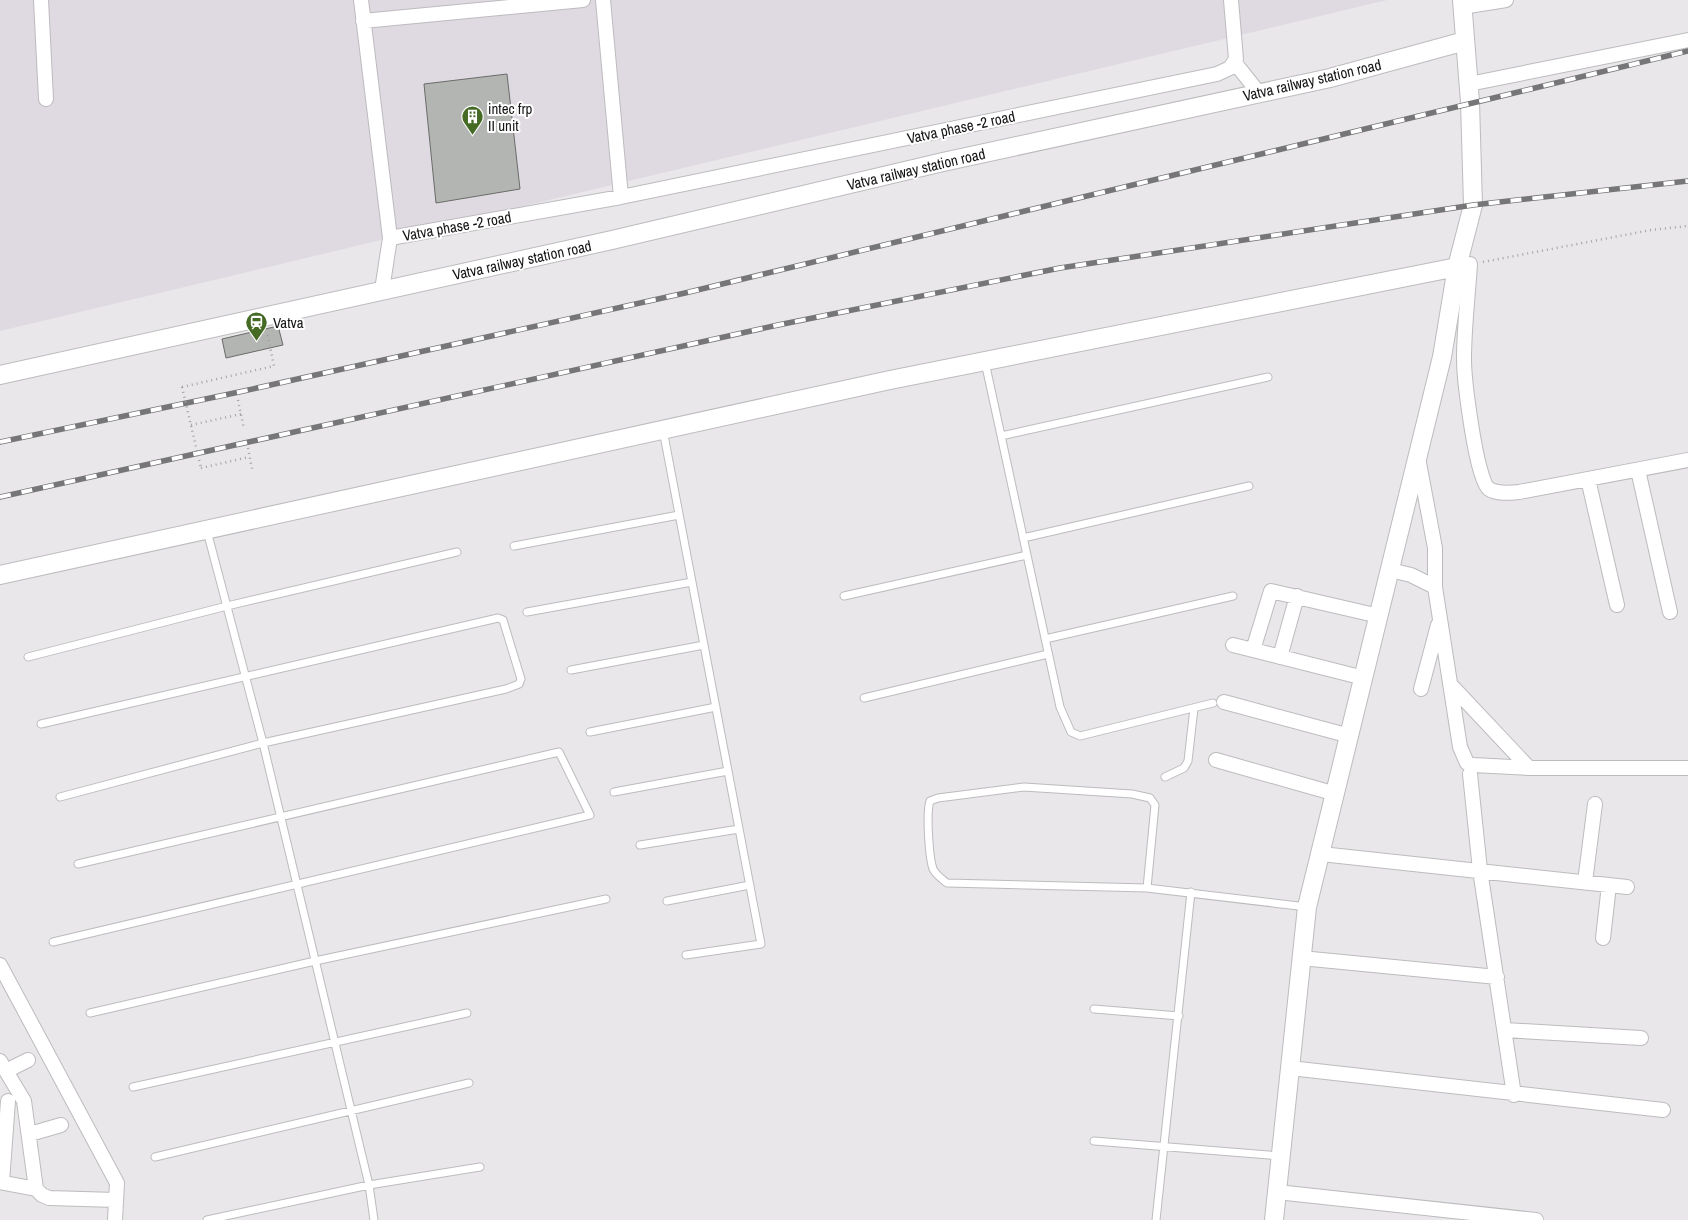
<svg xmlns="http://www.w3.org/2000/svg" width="1688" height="1220" font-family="'Archivo Narrow',sans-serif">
<rect width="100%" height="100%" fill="#e9e7ea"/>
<path fill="#dfd9e2" d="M0 0H1387L0 331Z"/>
<path fill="#b3b5b2" stroke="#6a6c69" d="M507 74 520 189 436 203 424 84Z
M278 326 283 345 226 358 222 339Z"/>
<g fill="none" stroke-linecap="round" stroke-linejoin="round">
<defs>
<path id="service" d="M985 362 1060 707 1071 732 1080 736 1213 703
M663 430 761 944 686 955
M1001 436 1268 377
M207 531 263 743 369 1185 374 1220
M1023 538 1249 486
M514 546 679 515
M844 596 1027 555
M527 612 692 582
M1045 639 1233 596
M28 657 227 606 457 552
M571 670 704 645
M864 698 1048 654
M41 724 498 618 503 620 521 679 519 684 506 689 263 743 60 797
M590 732 716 707
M1165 777 1184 768 1188 761 1194 708
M614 792 728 771
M640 845 739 829
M1147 888 1155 805 1150 798 1132 794 1024 787 938 798 930 801C926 813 929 857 933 869 936 875 942 879 947 883L1147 888 1307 907
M667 901 750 885
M53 942 590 815 559 752 78 864
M1094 1009 1179 1016
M90 1013 315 961 606 899
M133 1087 467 1013
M1094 1141 1280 1156
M155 1157 469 1083
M207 1220 369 1185 480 1167
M1156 1220 1191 892"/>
<path id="minor" d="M41 0 46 99
M361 0 390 238 382 290
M603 0 621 197
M1462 7 1506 0
M363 21 583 0
M1235 63 1259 93
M1469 84 1688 40
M390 238 621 197 1217 74 1230 68 1236 59 1231 0
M1470 264C1468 296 1464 328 1464 359 1464 378 1476 480 1489 489 1497 494 1509 493 1519 492L1688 460
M1419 463 1435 548V587L1460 747 1467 763 1473 765 1529 768H1688
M1638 470 1670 612
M1588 479 1617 605
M1390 570 1411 575 1435 587
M1233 645 1364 678
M1253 650 1271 591 1379 616
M1280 657 1297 596
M1450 684 1529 768
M1421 689 1438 625
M1224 702 1350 736
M1216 760 1336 794
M1470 774 1480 870 1514 1095
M1321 854 1627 887
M1585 882 1595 804
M1603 938 1609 885
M1301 958 1497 977
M0 965 117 1183 115 1220
M1505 1030 1641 1038
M0 1061 24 1101 36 1189 42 1195 49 1198 116 1200
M1290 1068 1663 1110
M6 1071 28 1060
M30 1134 61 1125
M0 1182 36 1189
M2 1182 8 1101
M1277 1192 1536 1220"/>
<path id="tertiary" d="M0 375 612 240 943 162 1330 78 1465 41
M0 575 890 380 1457 267
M1274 1220 1307 907 1442 357 1457 267 1473 205 1470 102 1462 0"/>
</defs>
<use href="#service" stroke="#bdbbbe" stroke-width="9"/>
<use href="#minor" stroke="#bdbbbe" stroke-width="16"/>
<use href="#tertiary" stroke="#bdbbbe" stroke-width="20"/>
<path stroke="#a4a2a5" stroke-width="2.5" stroke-dasharray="1 4" stroke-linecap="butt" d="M1483 262 1651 230 1688 226
M182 387 274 366 267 332
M238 400 244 429
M191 425 241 414
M248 448 252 469
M201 468 249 457"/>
<use href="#service" stroke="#fff" stroke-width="7"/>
<use href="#minor" stroke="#fff" stroke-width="14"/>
<use href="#tertiary" stroke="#fff" stroke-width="18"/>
<defs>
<path id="rail" d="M0 442 239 392 685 293 1688 51
M0 497 778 325 1060 268 1473 205 1688 181"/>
</defs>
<use href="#rail" stroke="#767577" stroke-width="5.5"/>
<use href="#rail" stroke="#fff" stroke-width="4" stroke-dasharray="11" stroke-linecap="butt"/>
<path stroke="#a4a2a5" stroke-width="2.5" stroke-dasharray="1 4" stroke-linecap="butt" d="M182 387 201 468"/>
</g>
<defs>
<symbol id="building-pin" viewBox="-11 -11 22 30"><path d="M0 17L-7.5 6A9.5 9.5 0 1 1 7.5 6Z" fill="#456a24" stroke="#fff"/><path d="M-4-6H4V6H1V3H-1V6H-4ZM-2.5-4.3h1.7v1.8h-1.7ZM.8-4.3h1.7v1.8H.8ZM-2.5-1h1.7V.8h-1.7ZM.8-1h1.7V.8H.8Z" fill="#fff"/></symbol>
<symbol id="station-pin" viewBox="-11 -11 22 30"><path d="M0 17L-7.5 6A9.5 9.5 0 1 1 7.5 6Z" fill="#456a24" stroke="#fff"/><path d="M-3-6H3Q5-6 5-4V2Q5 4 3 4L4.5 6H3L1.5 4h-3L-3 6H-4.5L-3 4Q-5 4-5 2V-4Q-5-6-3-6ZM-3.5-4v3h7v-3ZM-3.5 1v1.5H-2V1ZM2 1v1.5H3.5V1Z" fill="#fff"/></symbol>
</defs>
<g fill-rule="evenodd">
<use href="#building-pin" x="460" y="104" width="25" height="34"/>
<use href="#station-pin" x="244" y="310" width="25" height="34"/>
</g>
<g text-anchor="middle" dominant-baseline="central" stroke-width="4" stroke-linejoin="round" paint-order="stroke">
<g font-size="15" fill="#161516" stroke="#fff">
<text transform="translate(1312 80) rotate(-13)">Vatva railway station road</text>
<text transform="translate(961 127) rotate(-12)">Vatva phase -2 road</text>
<text transform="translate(916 169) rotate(-13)">Vatva railway station road</text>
<text transform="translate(457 226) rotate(-10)">Vatva phase -2 road</text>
<text transform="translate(522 260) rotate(-12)">Vatva railway station road</text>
</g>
<g font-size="15" fill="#161516" stroke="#fff" text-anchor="start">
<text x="488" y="108">intec frp<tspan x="488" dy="17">II unit</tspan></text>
<text x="273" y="322">Vatva</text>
</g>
</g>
</svg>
